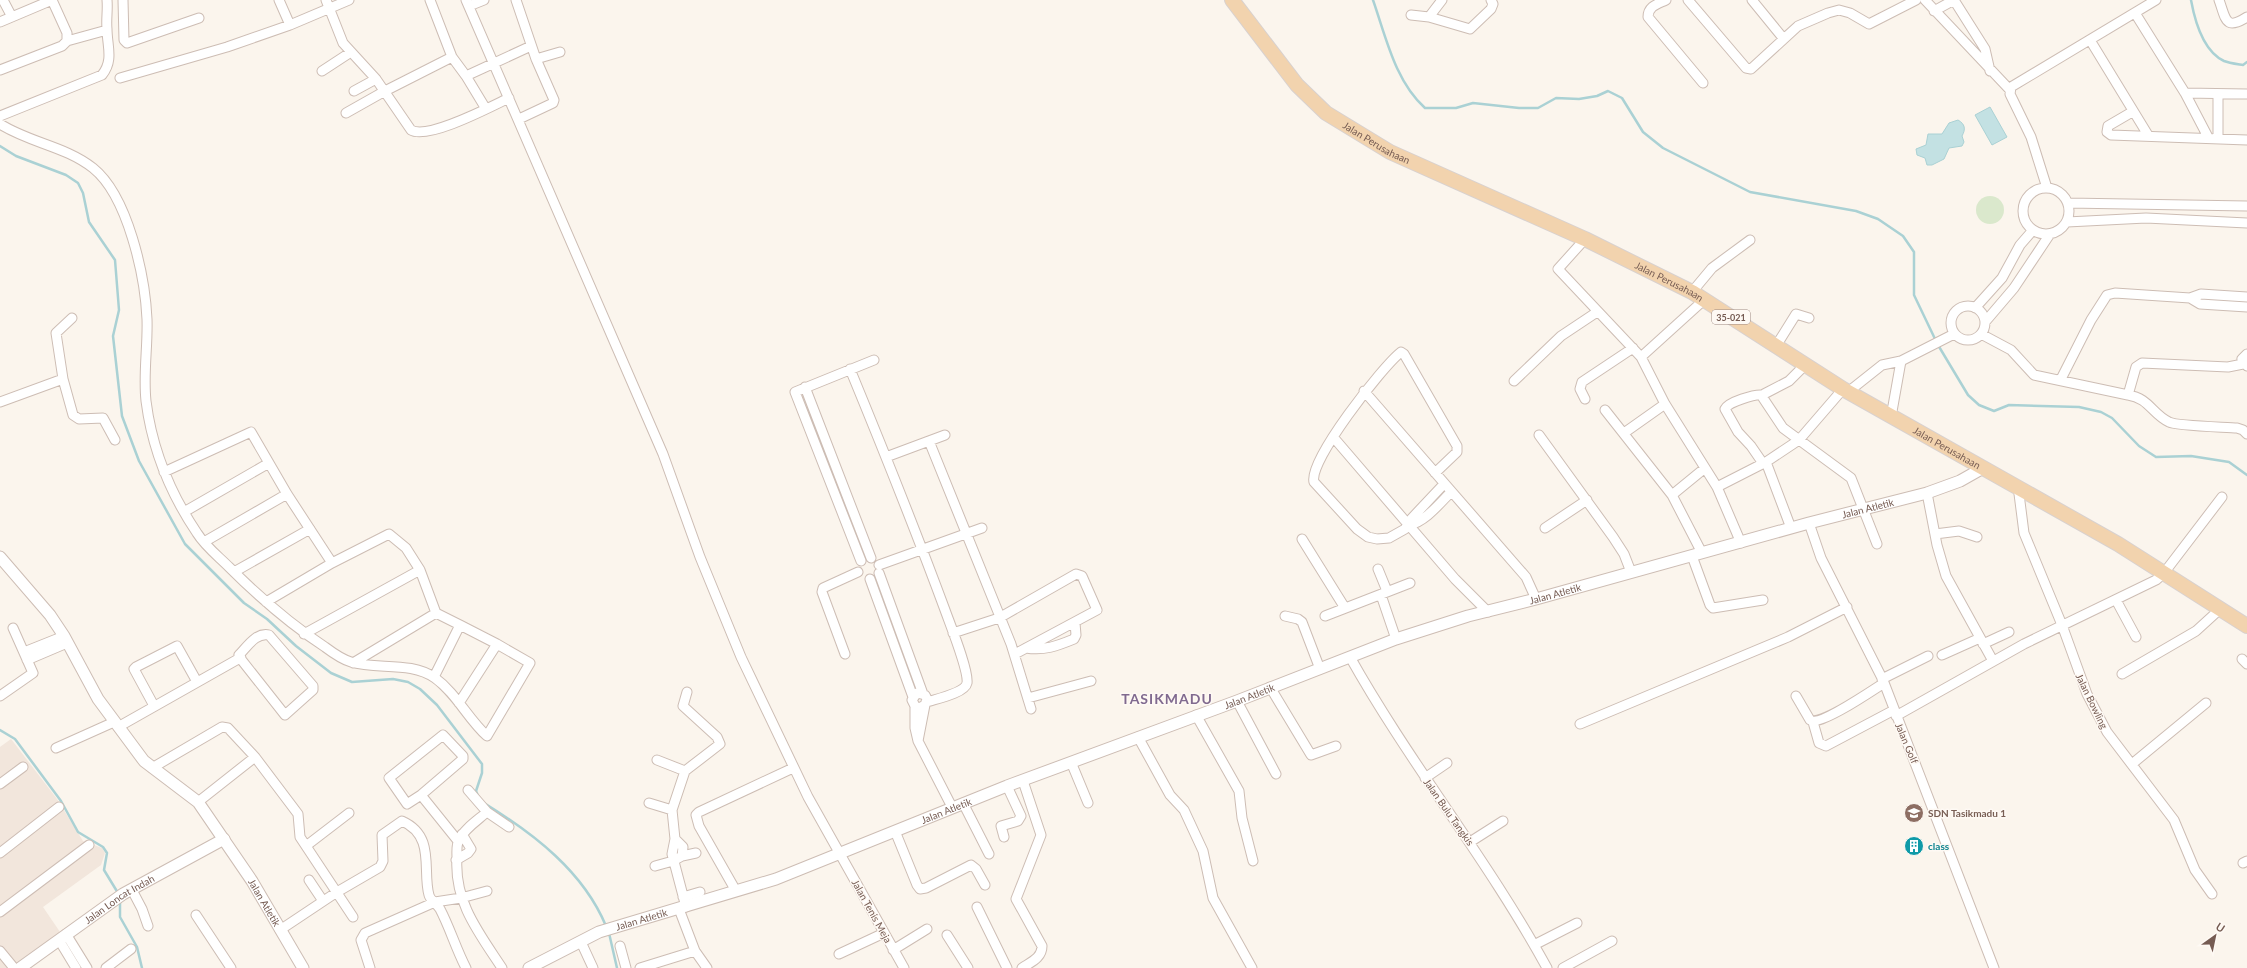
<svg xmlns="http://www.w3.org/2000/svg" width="2247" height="968" font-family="Lato,sans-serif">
<rect width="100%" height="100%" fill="#fbf5ed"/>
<path fill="#f2e6dc" d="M11 739 57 799 83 841 102 848 105 853 101 865 43 907 60 932 13 968H0V747Z"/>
<path fill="#dae8cc" d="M1976 210a14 14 0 1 1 28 0a14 14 0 1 1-28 0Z"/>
<path fill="#c3e1e3" stroke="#aad1d4" d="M1990 107 2007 137 1992 145 1975 115Z
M1958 120C1965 124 1966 129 1962 136L1964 142 1962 146 1949 148 1944 159 1932 165H1927L1925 158 1917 155 1916 149 1926 145 1928 134H1942L1949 123Z"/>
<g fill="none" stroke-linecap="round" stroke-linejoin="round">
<path stroke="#aad1d4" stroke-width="2.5" d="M1373 0C1386 37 1395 81 1425 108H1456L1473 103 1519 108H1538L1556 98 1579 99 1597 96 1608 91 1622 98 1643 132 1663 148 1750 192 1856 211 1878 219 1903 236 1914 252V295L1936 341
M2191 0C2195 22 2203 51 2224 61 2229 63 2237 64 2243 65L2247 62
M0 146 16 156 66 175 78 183 83 193 89 222 115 260 119 310 113 336 122 416 139 461 185 544 244 603 267 619 296 646 331 673 352 682 393 679 408 682 420 689 437 705 482 764V773L476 791 478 796
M1938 345 1968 395 1979 405 1994 411 2009 405 2079 407 2101 412 2112 418 2139 446 2156 457 2191 456 2229 462 2247 475
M0 730 15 739 61 801 78 832 103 847 107 853 104 870 118 893
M484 803C534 834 583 871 606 926
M120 900V917L137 947 142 968
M609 933 617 968"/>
<defs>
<path id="minor" d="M3 0 12 17
M52 0 67 33V41
M123 0 124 40 127 43 199 18
M279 0 290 25
M326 0 343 43 376 79 411 130C428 140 490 107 509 98
M430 0 452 57 466 76 531 46
M466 0 663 454 700 557 741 657 808 797 904 968
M516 0 536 59 554 100 553 103 519 119
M1666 0C1658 4 1648 6 1648 17L1703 83
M1688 0 1746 68 1751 69 1798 26 1828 13 1839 10 1850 13 1869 24 1916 0
M1752 0 1783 38
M1925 0 2010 90
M1954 0 1985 49 1990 71
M2219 0C2226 19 2225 31 2247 17
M469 6 484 0
M1934 11 1954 0
M2135 13 2185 93 2208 137
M1411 15 1429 17 1442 0
M1429 17 1470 29 1491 9 1493 4 1491 0
M0 22 52 0
M2090 40 2148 135
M536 59 560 52
M0 70 62 46 67 41 107 30
M322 71 351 52
M466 76 486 109
M120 78 227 47 290 25 349 0
M354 91 376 79
M2185 93 2247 94
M2132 112 2108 126 2107 132 2111 135 2247 140
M346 113 385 91 452 57
M0 116 102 75C114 60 107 46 107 29 106 19 108 10 107 0
M0 124C30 143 65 146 93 168 128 196 145 276 147 319 148 346 143 374 146 401 152 448 170 493 197 533 205 546 218 556 229 567 259 597 290 624 325 647 333 653 341 659 351 662 377 670 411 661 435 678 456 693 468 719 487 736L530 663 497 644
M2218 138V94
M2023 211a23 23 0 1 1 46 0a23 23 0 1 1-46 0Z
M2047 188 2031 137 2010 94 2011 87 2156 0
M2068 203 2247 206
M2067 222 2146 218 2247 223
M1585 239 1558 269 1641 357 1665 404 1717 487 1741 543
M1692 292 1712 268 1750 240
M2190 298 2200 304 2247 307
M1951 323a17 17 0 1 1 34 0a17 17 0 1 1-34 0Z
M1975 308 2002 278 2020 245 2033 230
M1985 322 2014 288 2050 234
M1981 334 2011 350 2034 375 2128 395 2136 367 2142 363 2228 367 2243 364
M1776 346 1796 314 1809 318
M2247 354 2242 359 2247 366
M1641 357 1705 299
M1805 365 1789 381 1764 394 1763 398 1783 428 1851 478 1877 544
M850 369C883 449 915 529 945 610 950 624 969 671 967 683 965 693 936 699 927 702
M63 379 73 415 79 419 103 418 115 440
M2061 379 2091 320 2107 295 2115 293 2190 298 2201 294 2247 297
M1514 381 1561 336 1597 312
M805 387 871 558
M1364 391 1526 577 1536 599
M1848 392 1882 365 1901 361 1954 334
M2128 395C2149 398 2152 414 2169 422 2176 426 2226 427 2237 428L2243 430 2247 434
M1585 399 1580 389 1582 382 1633 348
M0 402 63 379 56 333 72 318
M1605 410 1672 495 1702 553
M1891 417 1901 361
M1624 433 1665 404
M1539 435 1613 537 1624 554 1631 572
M1334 438 1455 579 1488 612
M929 441 1011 644 1031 709
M886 457 945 435
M1762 462 1751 446 1738 432 1725 409C1728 402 1755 394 1762 395
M1766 462 1791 528
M164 472 251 432 287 494 332 563 389 534 406 548 420 570 304 634
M1435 473 1457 452V446L1404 354 1401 352C1382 367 1308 461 1314 482L1357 529 1368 537 1377 539 1389 538 1405 529 1412 518 1444 484
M2018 486 2024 533 2062 625 2087 694 2107 732 2174 820 2195 870 2212 894
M1717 487 1766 462 1799 440 1843 389
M1927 493 1937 545 1946 576 1993 661
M1672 495 1705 468
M184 512 269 463
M1809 523 1821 558 1883 680 1994 968
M1409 525C1425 522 1440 503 1451 492
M1545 528 1587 500
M1935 534 1959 531 1977 537
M1302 539 1345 608
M204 542 287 494
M1692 556 1710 605 1713 608 1763 600
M861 561 795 392 874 360
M879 565 982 528
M1378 569 1387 591
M234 572 310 529
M879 573 923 694
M870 579 913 697
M1381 595 1396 639
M2116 600 2136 637
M266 602 332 563
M1285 616 1298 619 1302 622 1320 669
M1325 616 1410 583
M953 633 999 618 1076 574 1082 576 1097 610 1015 654
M1983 644 2009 632
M1026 648C1044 651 1057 646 1074 639L1076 635 1075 623
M24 652 64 636
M845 654 822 592 823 588 858 572
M1942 655 1980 638
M1350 657C1410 764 1488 860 1547 968
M2242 659 2247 664
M27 660 67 643
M353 663 436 613 420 570
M2122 674 2196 631 2219 610
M434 677 460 625 436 613
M1882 679 1928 656
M1270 687 1311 755 1336 746
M0 696 33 673 13 628
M1796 696 1810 720C1819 727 1873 690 1884 683
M1028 698 1091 681
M1237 701 1276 774
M459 703 497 644 460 625
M153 704 134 669 136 667 177 646 196 680
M915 706 919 708 925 705 927 699 925 695 917 693 912 700 915 706V728L918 741 952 807
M1196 715 1239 791 1242 818 1253 861
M1896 716 2024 644 2156 580 2164 573 2222 497
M1813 722 1819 743 1826 746 1894 710
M1580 724 1788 637 1847 607
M118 727 240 658 285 715 313 690V686L269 635C256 632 247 647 239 655L241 658
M443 735 463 756V759L421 795 407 804 389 778Z
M1138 737 1170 795 1184 810 1203 851 1213 898 1252 968
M918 741 925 705
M56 748 114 722
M657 760 685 771
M1071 762 1088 803
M2132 764 2206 703
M152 768 222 727 228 728 255 757 298 814 300 837 353 917
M1425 778 1447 763
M0 784 23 767
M468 790 487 812C478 820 464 829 459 840 456 845 457 852 457 858 454 902 479 933 502 968
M421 795 458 841
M198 802 255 757
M649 803 672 810
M963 803 989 854
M487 812 509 827
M895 831 917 885 920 889 926 888 971 865 976 869 985 885
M1004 837 1001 826 1018 821 1021 816 1007 786
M1470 842 1503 821
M306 846 349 813
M0 853 59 807
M682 856 696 853
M456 860 468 853 471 849 462 834
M2243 863 2247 861
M655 866 673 861 682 856 683 847 675 839
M309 880 323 901
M132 890 142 909 148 926
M736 891 699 826 696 815 699 812 793 768
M683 897 700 892
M686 907 672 854 675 839 672 810 685 771 720 744 717 737 683 706 687 692
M977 907 1007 968
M679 909 695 951 707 968
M0 912 89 845
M196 915 231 968
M280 930 337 892 380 867 383 861 382 835 402 821C436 836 422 871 429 895 430 900 437 904 440 909 450 928 456 949 466 968
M66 934 87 968
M947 935 968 968
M59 940 76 968
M581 942 593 968
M1534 945 1577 923
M620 946 626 968
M893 950 927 929
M0 951 14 968
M839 954 884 933
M106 968 131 949
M370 968 361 940 365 933 435 902 461 898 487 891
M640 968 695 951
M1022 968C1031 962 1042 958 1042 946L1016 899 1041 835 1023 781
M1563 968 1612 941"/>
<g id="tertiary">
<path id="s1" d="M0 557 50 615 64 636 98 699 144 761 198 802 252 881 303 968"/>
<path id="s2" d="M20 968 123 894 224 839"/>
<path id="s3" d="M529 968 599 932 776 879 1007 786 1237 701 1396 639 1468 616 1536 599 1809 523 1927 493 1960 481 1983 468"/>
</g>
<g id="primary">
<path id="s4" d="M1232 0 1297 85 1326 113 1390 152 1585 239 1692 292 1843 389 2118 544 2247 626"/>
</g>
</defs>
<use href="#minor" stroke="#cdbdb4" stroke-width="11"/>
<use href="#tertiary" stroke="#cdbdb4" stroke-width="13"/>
<use href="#primary" stroke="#d8d1cf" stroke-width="16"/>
<use href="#minor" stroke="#fff" stroke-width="9"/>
<use href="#tertiary" stroke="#fff" stroke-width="11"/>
<use href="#primary" stroke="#f2d3ae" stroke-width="14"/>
</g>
<defs>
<symbol id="school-disc" viewBox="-11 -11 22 22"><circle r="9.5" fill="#8d6e63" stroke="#fef9f4"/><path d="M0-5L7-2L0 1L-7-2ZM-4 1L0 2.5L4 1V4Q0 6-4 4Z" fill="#fff"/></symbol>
<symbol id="building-disc" viewBox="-11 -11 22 22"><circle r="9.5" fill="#0f9aa8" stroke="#fef9f4"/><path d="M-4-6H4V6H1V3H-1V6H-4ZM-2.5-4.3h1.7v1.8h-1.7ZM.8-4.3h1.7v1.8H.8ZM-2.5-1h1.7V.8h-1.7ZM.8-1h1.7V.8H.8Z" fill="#fff"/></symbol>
</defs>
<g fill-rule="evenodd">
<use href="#school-disc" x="1903" y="802" width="22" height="22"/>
<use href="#building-disc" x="1903" y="835" width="22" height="22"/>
</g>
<g text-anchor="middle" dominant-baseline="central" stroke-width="3" stroke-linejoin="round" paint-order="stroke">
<rect fill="#fef9f4" stroke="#9e8a83" stroke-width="1" x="1712" y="310" width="38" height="14" rx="3"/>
<g font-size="9" font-weight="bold" fill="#755b52">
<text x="1731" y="317">35-021</text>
</g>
<g font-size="10" fill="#755b52" stroke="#fef9f4">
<text stroke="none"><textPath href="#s4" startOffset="206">Jalan Perusahaan</textPath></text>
<text stroke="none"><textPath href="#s4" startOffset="530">Jalan Perusahaan</textPath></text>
<text stroke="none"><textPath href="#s4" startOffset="854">Jalan Perusahaan</textPath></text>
<text stroke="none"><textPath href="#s3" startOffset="1418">Jalan Atletik</textPath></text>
<text stroke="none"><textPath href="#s3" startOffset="1094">Jalan Atletik</textPath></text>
<text stroke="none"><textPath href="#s3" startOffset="771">Jalan Atletik</textPath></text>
<text transform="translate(2092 701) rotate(64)">Jalan Bowling</text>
<text transform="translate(1907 743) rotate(67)">Jalan Golf</text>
<text stroke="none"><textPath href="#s3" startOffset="447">Jalan Atletik</textPath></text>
<text transform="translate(1449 812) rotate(55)">Jalan Bulu Tangkis</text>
<text stroke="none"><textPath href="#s2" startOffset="121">Jalan Loncat Indah</textPath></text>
<text stroke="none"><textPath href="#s1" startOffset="439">Jalan Atletik</textPath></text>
<text transform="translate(872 911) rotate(61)">Jalan Tenis Meja</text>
<text stroke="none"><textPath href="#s3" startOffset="123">Jalan Atletik</textPath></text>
</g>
<g font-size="10" font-weight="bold" fill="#785e54" stroke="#fef9f4" text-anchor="start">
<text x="1928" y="813">SDN Tasikmadu 1</text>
</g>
<g font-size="10" font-weight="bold" fill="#0d838f" stroke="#fef9f4" text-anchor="start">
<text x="1928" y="846">class</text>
</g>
<g font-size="14" font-weight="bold" letter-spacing="1" fill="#806a8f" stroke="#fef9f4">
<text x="1167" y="698">TASIKMADU</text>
</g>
</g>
<g transform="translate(2215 936) rotate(33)" stroke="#fef9f4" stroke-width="3" paint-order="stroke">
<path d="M0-3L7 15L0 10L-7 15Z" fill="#755b52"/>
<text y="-6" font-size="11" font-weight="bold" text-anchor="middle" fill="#755b52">U</text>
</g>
</svg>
